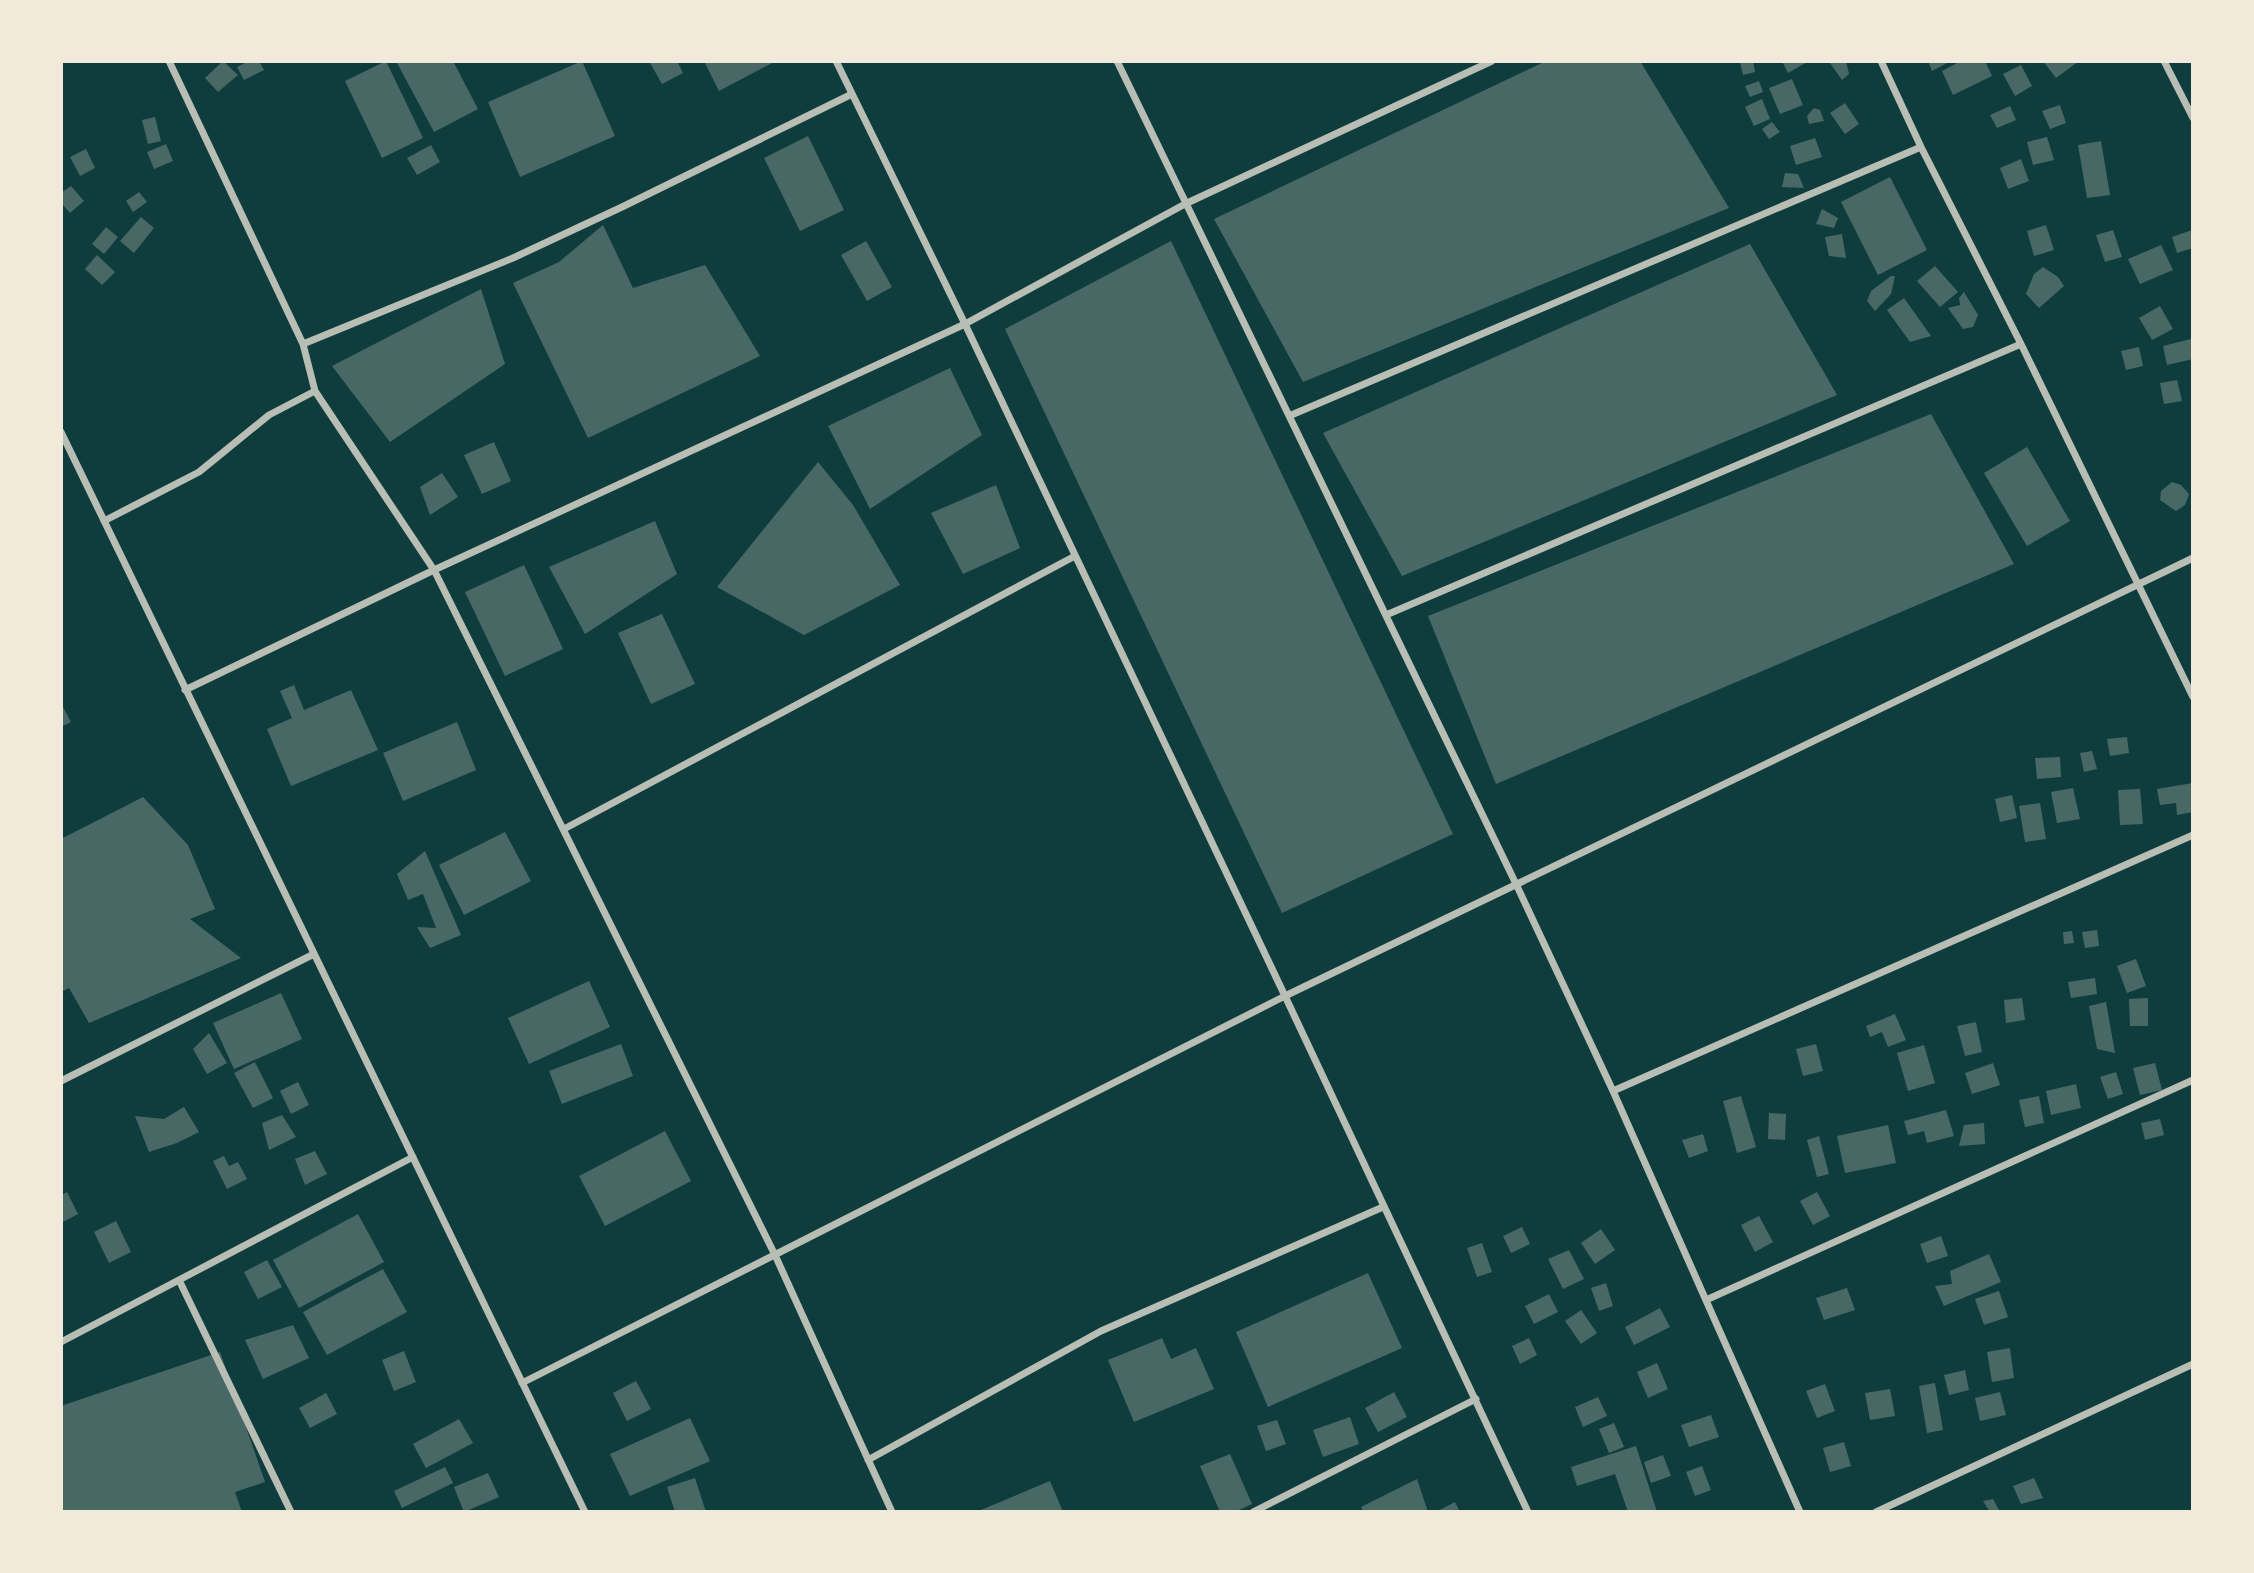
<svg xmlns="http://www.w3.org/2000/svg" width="2254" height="1573" font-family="'Fira Sans Condensed',sans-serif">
<rect width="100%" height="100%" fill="#0f3d3e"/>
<path fill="#486865" d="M223 61 238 75 218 92 205 78Z
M249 61H259L264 70 244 80 237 67Z
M386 61 423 138 382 158 345 81Z
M396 61H453L478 109 434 132Z
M582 61 615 136 520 177 488 102Z
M649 61H677L683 73 662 84Z
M704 61H776L719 91Z
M1546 61H1640L1729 208 1303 382 1214 219Z
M1753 61 1755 72 1743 75 1740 62Z
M1782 61H1809L1788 73Z
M1833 61H1846L1849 74 1842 80 1830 63Z
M1928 61H1951L1932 71Z
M1961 61H1985L1992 76 1953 95 1942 71Z
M2043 61H2079L2056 78Z
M2021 65 2032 86 2015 96 2003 74Z
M1792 79 1803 105 1780 114 1769 88Z
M1759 81 1763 92 1750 97 1745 86Z
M1762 99 1770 119 1754 126 1745 107Z
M1845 103 1859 124 1845 134 1830 113Z
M2060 105 2066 123 2050 129 2042 111Z
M2010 106 2016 120 1997 128 1990 115Z
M1814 108 1820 110 1824 121 1809 124 1807 116Z
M155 117 161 141 148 144 142 120Z
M1772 122 1780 132 1769 139 1762 129Z
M808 136 844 210 800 231 764 158Z
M2047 137 2054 160 2033 165 2027 142Z
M1815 138 1822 157 1796 165 1790 146Z
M2101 141 2110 195 2087 198 2078 145Z
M166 144 173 161 154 169 147 152Z
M431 145 440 162 417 175 407 158Z
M86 149 95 168 80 176 70 157Z
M2021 159 2029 181 2008 189 2000 168Z
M1785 173 1798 174 1804 188 1782 187Z
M1890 177 1927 250 1878 275 1841 202Z
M71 186 84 201 70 213 61 203V193Z
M139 192 147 202 133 212 126 201Z
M1822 209 1838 218 1834 228 1816 224Z
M141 217 154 228 134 253 120 241Z
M603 225 633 288 705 265 760 356 588 438 513 283 559 262Z
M2046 225 2054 250 2034 256 2027 231Z
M106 227 118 237 104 254 92 244Z
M2113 230 2122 257 2105 262 2096 235Z
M2192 230 2193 248 2177 253 2172 237Z
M1842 234 1846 258 1829 256 1825 237Z
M866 241 892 287 867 301 841 255Z
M1171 241 1453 834 1282 913 1005 329Z
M1750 244 1837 395 1402 576 1323 433Z
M2161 245 2173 270 2140 284 2128 259Z
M97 255 115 272 102 285 85 269Z
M1935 266 1958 292 1940 307 1917 281Z
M2043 267 2058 277 2064 286 2039 308 2026 294 2034 274Z
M1891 276H1895L1891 294 1875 311 1867 301 1871 291Z
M481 289 505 364 390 442 332 366Z
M1964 292 1978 315 1973 327 1963 329 1948 308 1960 305 1959 298Z
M1904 298 1931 336 1910 342 1887 310Z
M2160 306 2173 329 2152 340 2139 318Z
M2191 339 2193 359 2167 365 2163 346Z
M2139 347 2143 366 2126 370 2121 351Z
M950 368 982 435 870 509 828 426Z
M2177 380 2182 401 2164 404 2160 383Z
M1931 414 2014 564 1496 784 1428 616Z
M494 442 511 481 482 494 464 455Z
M2027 447 2070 521 2027 546 1984 473Z
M818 462 853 505 900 585 804 635 717 587Z
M442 473 458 497 430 515 420 487Z
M2172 482 2181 485 2189 494 2185 505 2176 511 2160 500 2161 491Z
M996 485 1020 548 963 574 931 513Z
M655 521 677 574 585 634 549 567Z
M524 565 563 649 505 676 465 592Z
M662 614 695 684 651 704 618 633Z
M294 685 304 710 351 690 378 750 291 786 267 729 292 718 280 691Z
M61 703 71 722 61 727Z
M457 722 476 770 403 801 383 753Z
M2127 737 2129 753 2110 756 2107 739Z
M2092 751 2097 769 2084 772 2080 753Z
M2060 757 2061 777 2037 779 2035 758Z
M2193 783V812L2177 815 2176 803 2160 805 2157 789Z
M2073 788 2080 819 2057 823 2051 792Z
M2140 789 2143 824 2120 825 2118 790Z
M2012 795 2017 818 2000 822 1995 799Z
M143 797 188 845 215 909 190 919 241 958 89 1023 69 988 61 992V839Z
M2040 803 2046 839 2025 842 2019 806Z
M505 832 531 881 464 915 439 865Z
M425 851 461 935 430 948 417 927 436 928 423 894 408 900 397 874Z
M2097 930 2099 946 2085 948 2082 932Z
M2072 931 2074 943 2064 944 2063 932Z
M2136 959 2146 986 2127 993 2117 966Z
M2095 978 2097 994 2071 998 2068 982Z
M589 981 610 1027 529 1064 508 1018Z
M281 993 302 1039 234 1069 213 1023Z
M2022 998 2025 1020 2006 1023 2004 1000Z
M2148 998V1026H2130L2129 999Z
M2106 1002 2115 1053 2097 1049 2089 1006Z
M1895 1014 1906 1040 1888 1047 1882 1032 1870 1037 1866 1026Z
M1976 1022 1982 1052 1965 1056 1957 1026Z
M209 1033 227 1063 207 1074 193 1049Z
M621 1044 633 1076 562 1104 549 1071Z
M1816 1044 1823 1071 1803 1076 1796 1049Z
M1924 1045 1935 1083 1908 1091 1897 1053Z
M255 1062 273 1098 253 1108 234 1073Z
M1993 1063 2000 1085 1972 1094 1965 1073Z
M2155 1063 2162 1090 2140 1095 2133 1068Z
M2116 1072 2123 1094 2108 1099 2100 1077Z
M298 1082 309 1105 291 1114 280 1091Z
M2076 1084 2081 1108 2051 1115 2046 1091Z
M1741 1096 1756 1147 1737 1153 1723 1101Z
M2039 1096 2044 1123 2025 1127 2019 1100Z
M184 1107 199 1132 177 1143 149 1152 135 1116 164 1119Z
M1946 1110 1954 1136 1927 1143 1924 1131 1908 1135 1904 1121Z
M1769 1113 1786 1114 1785 1140 1768 1139Z
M282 1115 296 1137 269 1150 262 1123Z
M2160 1119 2164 1135 2145 1140 2141 1123Z
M1984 1123 1985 1144 1959 1146 1964 1125Z
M1888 1125 1896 1163 1845 1173 1837 1136Z
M665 1131 691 1181 605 1226 579 1176Z
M1703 1134 1708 1151 1689 1158 1682 1140Z
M1819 1136 1829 1174 1817 1177 1807 1140Z
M315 1151 327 1174 305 1185 295 1159Z
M224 1156 229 1166 238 1162 247 1179 227 1189 213 1161Z
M67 1192 78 1214 61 1223V1195Z
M1817 1192 1830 1216 1813 1225 1800 1201Z
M358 1214 384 1262 299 1308 273 1260Z
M1759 1216 1773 1242 1755 1252 1741 1225Z
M116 1221 131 1252 109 1263 94 1232Z
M1522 1227 1530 1244 1511 1253 1503 1236Z
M1601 1229 1615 1250 1595 1264 1581 1243Z
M1941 1236 1948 1256 1927 1263 1920 1244Z
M1482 1243 1492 1272 1477 1277 1467 1248Z
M1569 1250 1584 1279 1563 1289 1548 1259Z
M1989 1254 2001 1282 1944 1306 1935 1286 1952 1284 1950 1271Z
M267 1260 282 1287 258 1299 244 1272Z
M383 1269 407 1312 327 1355 303 1312Z
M1368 1273 1402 1348 1268 1407 1236 1332Z
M1606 1283 1613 1306 1599 1311 1591 1288Z
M1847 1288 1855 1310 1824 1320 1816 1298Z
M1999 1291 2008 1317 1984 1325 1975 1299Z
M1549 1294 1558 1312 1534 1324 1525 1306Z
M1660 1308 1670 1327 1634 1345 1625 1327Z
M1581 1310 1597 1333 1581 1344 1565 1321Z
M293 1325 309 1358 263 1379 245 1340Z
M1162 1338 1171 1359 1196 1348 1214 1389 1134 1422 1108 1360Z
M1529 1338 1537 1355 1520 1364 1512 1346Z
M2010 1348 2014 1378 1992 1382 1987 1352Z
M404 1351 416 1382 394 1391 382 1360Z
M220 1352 265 1482 235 1492 242 1512H64L61 1505V1406Z
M1657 1363 1668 1389 1648 1398 1637 1372Z
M1965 1370 1969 1390 1949 1395 1944 1375Z
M636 1381 651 1409 627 1421 613 1393Z
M1935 1383 1943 1430 1927 1433 1919 1386Z
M1825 1384 1835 1411 1817 1418 1806 1391Z
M1890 1389 1895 1416 1870 1420 1865 1393Z
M1394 1392 1407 1417 1378 1432 1365 1408Z
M2000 1392 2006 1415 1980 1421 1975 1398Z
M326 1393 337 1414 310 1428 299 1408Z
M1598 1397 1607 1416 1583 1427 1575 1407Z
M1711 1415 1719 1437 1689 1447 1681 1425Z
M1350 1417 1359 1444 1323 1457 1313 1430Z
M690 1418 710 1461 630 1496 610 1454Z
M459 1419 473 1443 426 1468 413 1444Z
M1277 1420 1286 1444 1266 1451 1257 1426Z
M1614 1423 1624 1447 1609 1453 1599 1429Z
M1844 1442 1851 1466 1830 1472 1823 1448Z
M1636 1446 1657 1512H1628L1615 1474 1577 1486 1571 1467Z
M1230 1454 1252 1504 1235 1512H1220L1200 1466Z
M1663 1455 1671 1476 1651 1483 1644 1462Z
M1702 1466 1711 1490 1695 1496 1686 1472Z
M445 1467 453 1483 402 1508 394 1491Z
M488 1473 499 1497 464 1512 454 1487Z
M695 1478 706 1512H675L667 1487Z
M2034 1478 2043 1498 2021 1504 2013 1486Z
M1417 1479 1428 1512H1363L1361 1507Z
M1050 1481 1063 1512H976Z
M1993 1499 2000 1512H1990L1983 1501Z
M1455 1502 1460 1512H1436Z"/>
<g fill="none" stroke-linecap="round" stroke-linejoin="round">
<path stroke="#b8beb3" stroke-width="7" d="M169 61 303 344 315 391 434 570 775 1255 892 1512
M1117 61 1517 886 1613 1091 1800 1512
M1881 61 1921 147 2021 344 2193 697
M2164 61 2193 118
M303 344 513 258 622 207 852 94
M1289 416 1921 147
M61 432 585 1512
M104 521 199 472 269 415 315 391
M1386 615 2021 344
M185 690 434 570 965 324 1185 204 1492 61
M564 829 1075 556
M61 1081 314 954
M1613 1091 2193 835
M179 1280 291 1512
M1706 1300 2193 1080
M61 1342 413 1157
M522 1383 1285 996 965 324 836 61
M868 1460 1101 1331 1383 1207
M1253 1512 1476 1399
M1528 1512 1285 996 2193 558
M1876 1512 2193 1364"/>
</g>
<rect width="2254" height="1573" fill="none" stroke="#f1e9da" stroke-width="126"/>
</svg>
